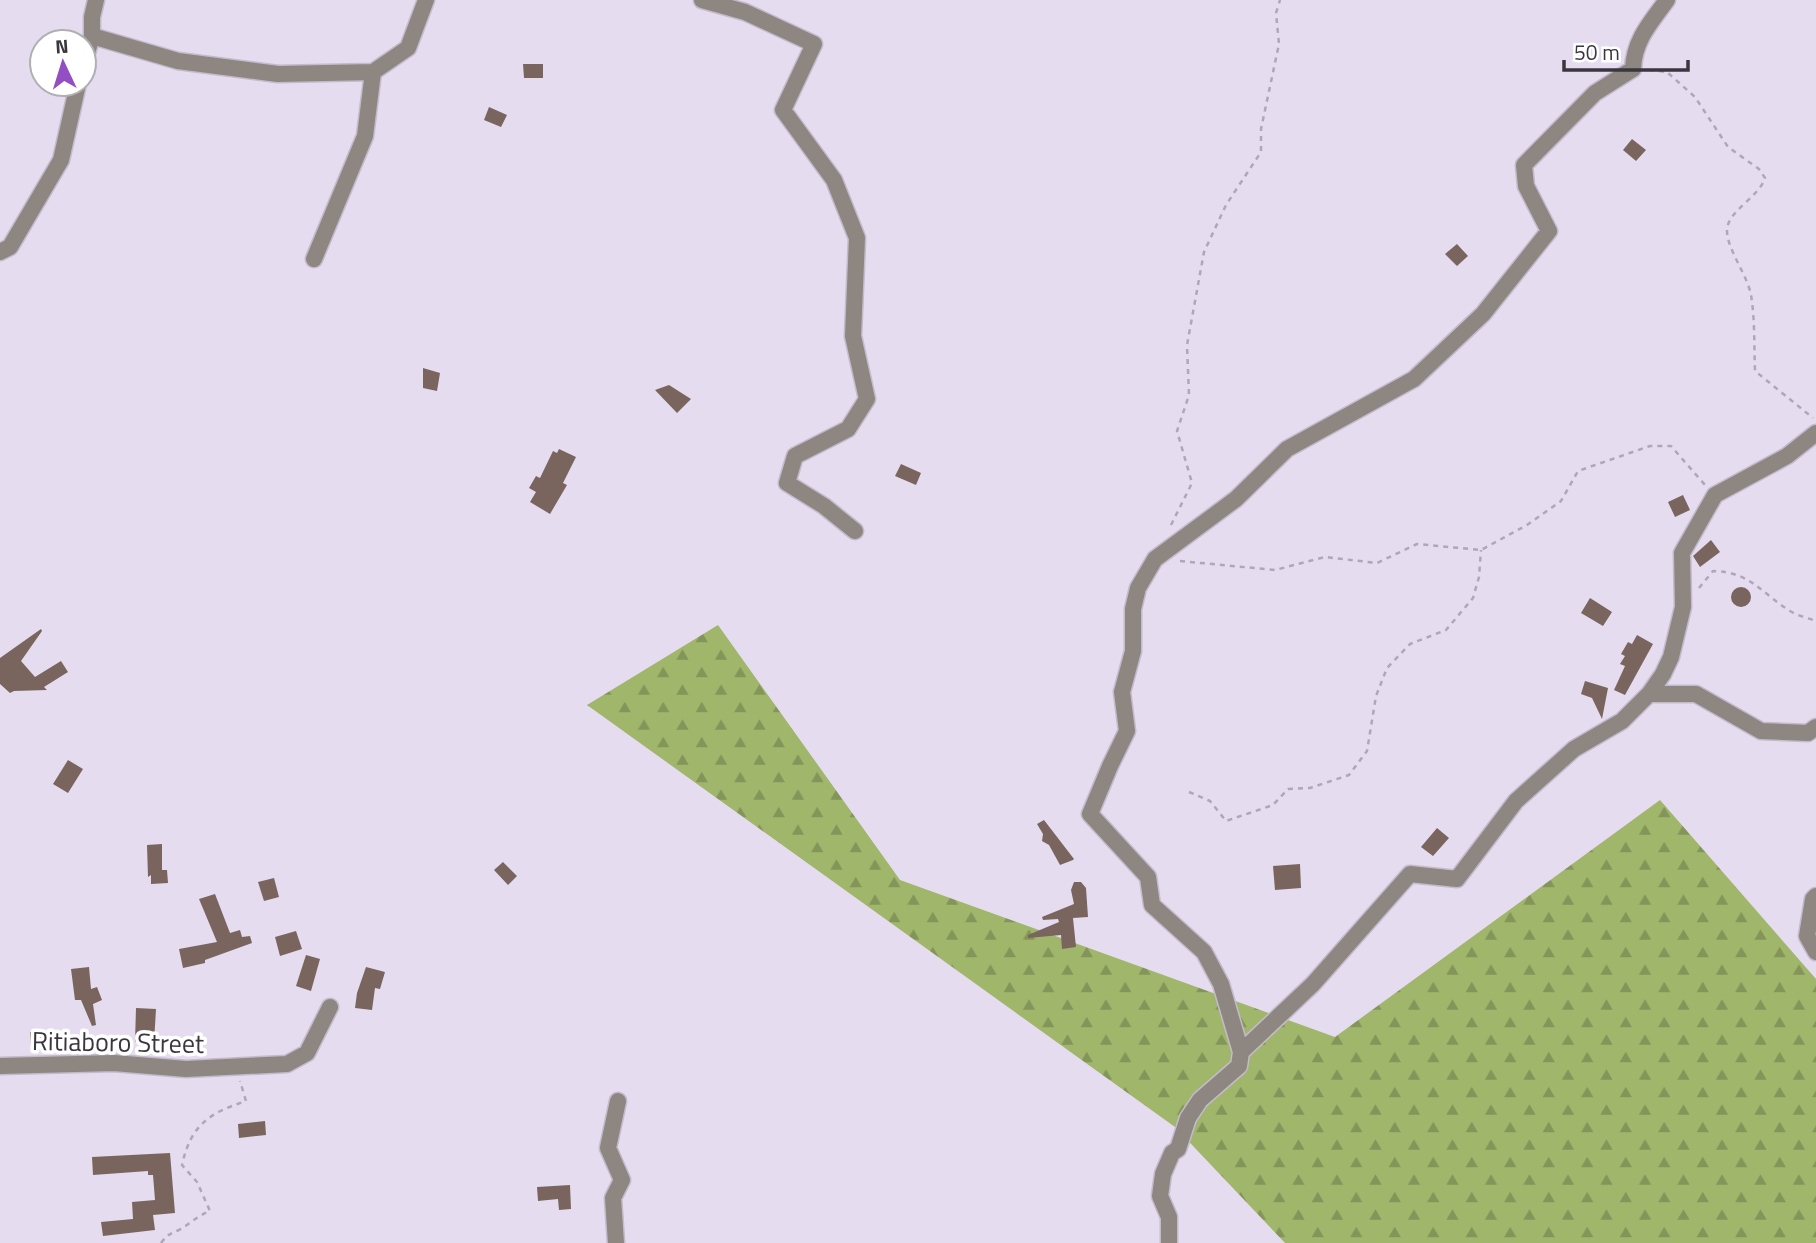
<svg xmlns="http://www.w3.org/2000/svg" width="1816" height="1243" font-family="'Titillium Web',sans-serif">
<defs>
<pattern id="forest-firs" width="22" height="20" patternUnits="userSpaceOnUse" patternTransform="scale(1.75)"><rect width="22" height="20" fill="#a0b66b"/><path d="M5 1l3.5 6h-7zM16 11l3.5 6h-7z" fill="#839559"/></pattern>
</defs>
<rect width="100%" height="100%" fill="#e5dcf0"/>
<path fill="url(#forest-firs)" d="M718 625 900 880 1335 1037 1660 800 1816 979V1243H1285L1175 1127 587 705Z"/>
<path fill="#79655e" d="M523 64H543V78H524Z
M489 107 507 115 501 127 484 120Z
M1632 139 1646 150 1636 161 1623 150Z
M1457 244 1468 256 1457 266 1445 254Z
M423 368 440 373 437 391 423 388Z
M669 385 691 399 677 413 655 390Z
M559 449 576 457 563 483 567 485 550 514 530 502 536 492 529 488 536 476 540 478 553 451 557 453Z
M901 464 921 473 916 485 895 476Z
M1683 495 1690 510 1675 517 1668 502Z
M1711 540 1720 552 1700 567 1693 556Z
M1731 597a10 10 0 1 1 20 0a10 10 0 1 1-20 0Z
M1590 598 1612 612 1603 626 1581 613Z
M41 629 42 631 21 661 35 677 61 661 68 672 44 687 47 690 14 691 10 693 0 684V658Z
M1637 635 1653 644 1625 695 1614 690 1625 666 1620 664 1625 656 1621 654 1628 642 1632 644Z
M1585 681 1608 688 1602 719 1592 698 1581 694Z
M68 760 83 769 68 793 53 784Z
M1044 820 1074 859 1073 860 1060 865 1049 845 1042 841 1043 834 1037 824Z
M1437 828 1449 838 1433 856 1421 847Z
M162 844V870H167L168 883 151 884V875L148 877 147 845Z
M503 862 517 876 508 885 494 870Z
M1300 864 1301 888 1275 890 1273 866Z
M274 878 279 897 264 901 258 882Z
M1074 882H1081L1086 888 1088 917 1073 918 1076 947 1062 949 1061 935 1028 938V935L1059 922 1058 919 1043 920 1042 917 1074 904 1071 890Z
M215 894 230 933 240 930 242 937 250 936 252 943 205 960V963L183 968 179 949 217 942 199 899Z
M296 931 302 949 280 956 275 937Z
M306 955 320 959 311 991 296 986Z
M89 967 91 989 97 987 102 1000 93 1004 96 1025 92 1026 81 1000H75L71 969Z
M366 967 385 972 380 989 375 988 372 1010 355 1008 357 993Z
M136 1008 156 1009 154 1043 135 1042Z
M57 1031 58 1046 31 1047 30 1032Z
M265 1121 266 1135 239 1138 238 1124Z
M170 1153 175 1213 153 1215 155 1230 103 1236 101 1222 133 1219 132 1202 155 1200 153 1175H148V1171L93 1175 92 1157Z
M570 1185 571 1209 559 1210 558 1199 538 1201 537 1187Z"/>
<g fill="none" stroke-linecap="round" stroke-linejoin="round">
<defs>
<path id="minor" d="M702 0 745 12 814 44 783 110 834 180 857 238 853 336 867 399 848 429 795 456 787 483 824 506 855 531
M92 36 178 61 278 74 373 72 365 136 314 259
M84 63 92 36V17L96 0
M373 72 408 48 426 0
M0 252 10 247 61 160 78 84
M1649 694H1696L1761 731 1808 733 1816 727
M1816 896 1813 899 1807 936 1816 952
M1241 1052 1313 984 1410 874 1457 879 1516 801 1574 749 1622 721 1649 694 1663 674 1671 657 1683 607 1682 553 1715 495 1787 456 1816 433
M0 1066 114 1063 186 1069 287 1064 307 1053 330 1007
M616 1243 613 1198 622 1180 608 1148 618 1101
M1169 1243V1217L1160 1196 1163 1174 1172 1153 1178 1149 1188 1118 1200 1100 1239 1066 1241 1052 1221 984 1204 952 1152 905 1148 877 1090 814 1110 766 1127 731 1122 692 1133 651V609L1138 588 1155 559 1236 499 1287 449 1414 379 1483 314 1549 231 1526 186 1524 165 1595 93 1633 69C1634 40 1651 22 1667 0"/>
</defs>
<use href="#minor" stroke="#c3bbcc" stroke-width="19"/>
<path stroke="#afa7b7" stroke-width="2.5" stroke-dasharray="5 5" stroke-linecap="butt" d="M1649 70 1667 72 1695 97 1728 147 1759 169 1765 178C1759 197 1729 210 1727 229 1726 248 1747 274 1751 295 1755 319 1754 346 1755 371L1813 418
M1171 525 1192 483 1177 431 1189 395 1187 345 1204 252 1226 205 1261 152V129L1279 44 1276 13 1280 0
M1180 561 1275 570 1325 557 1377 563 1417 544 1481 550 1527 525 1561 501 1578 471 1650 446H1671L1705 485
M1699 588 1713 571C1751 572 1761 593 1790 611 1798 616 1808 618 1816 621
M1189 792 1210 801 1226 821 1273 805 1288 789 1310 788 1349 775 1367 751 1376 696 1387 668 1410 644 1446 630 1473 598 1479 577 1481 550
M161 1243C168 1234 170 1234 179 1230 190 1224 197 1216 210 1211L197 1182 182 1165C191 1124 210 1113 246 1101L240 1081"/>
<use href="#minor" stroke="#8e8781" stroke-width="16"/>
</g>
<g text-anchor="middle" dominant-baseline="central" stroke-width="7" stroke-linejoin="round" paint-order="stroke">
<g font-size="26" fill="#3a363e" stroke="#fff">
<text transform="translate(118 1042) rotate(1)">Ritiaboro Street</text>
</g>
</g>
<g transform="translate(63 63) rotate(356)"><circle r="33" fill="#ffffff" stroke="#b0afb2" stroke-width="2"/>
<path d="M0-5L12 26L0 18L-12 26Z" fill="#934ec2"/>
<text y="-10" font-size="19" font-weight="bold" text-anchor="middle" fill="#3a363e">N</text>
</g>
<path d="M1564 60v10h124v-10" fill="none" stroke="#3a363e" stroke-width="3.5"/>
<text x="1574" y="60" font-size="21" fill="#3a363e" stroke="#ffffff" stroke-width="5" paint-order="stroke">50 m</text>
</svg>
